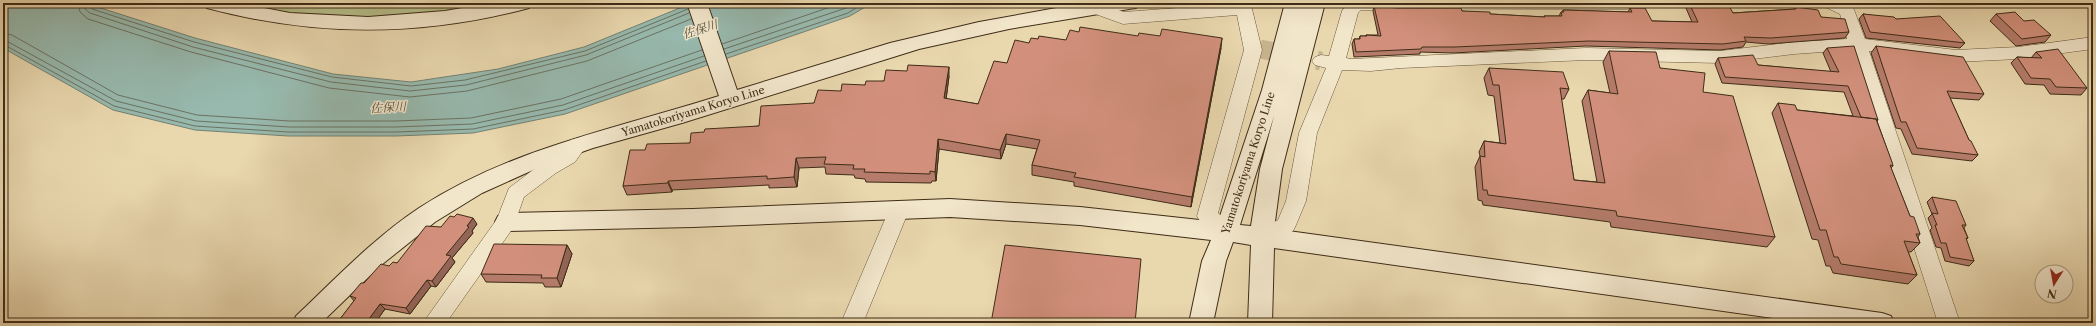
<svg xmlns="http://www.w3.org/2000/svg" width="2096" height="326" font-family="'Libre Caslon Text','Noto Serif JP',serif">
<rect width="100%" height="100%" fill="#e9d7ae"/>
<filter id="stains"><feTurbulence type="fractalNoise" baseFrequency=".005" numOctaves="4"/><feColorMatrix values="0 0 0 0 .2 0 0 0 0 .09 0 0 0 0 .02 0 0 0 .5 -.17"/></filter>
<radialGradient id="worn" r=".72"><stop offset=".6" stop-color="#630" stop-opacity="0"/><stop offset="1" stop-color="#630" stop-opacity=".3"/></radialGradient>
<path fill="#b6be8b" stroke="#7a7551" d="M236 3H499L444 13 397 17H316L275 12Z"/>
<path fill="#97b9ae" stroke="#748172" d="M3 3H85L195 38 333 74 411 82 498 69 584 47 692 3H872L850 16 565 114 473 133 396 136H288L195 130 113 110 3 48Z"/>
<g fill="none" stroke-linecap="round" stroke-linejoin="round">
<path stroke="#6b7262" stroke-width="1" d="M78 3 80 12 88 19 191 52 329 88 410 97 467 91 587 61 691 19
M84 3 85 9 90 13 193 47 331 82 410 91 466 85 586 55 689 13
M89 3 92 9 194 42 332 77 411 86 465 80 585 51 688 9
M3 33 12 35 118 95 197 115 289 121H396L471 118 561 99 702 50
M3 39 116 101 196 121 289 127H396L472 124 563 105 704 56
M3 44 114 106 195 126 288 132H396L473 129 564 110 706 61
M722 44 842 3
M724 49 846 8 855 3
M726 54 848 13 864 3"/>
<path stroke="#c7b590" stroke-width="19" stroke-dasharray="19 10" stroke-linecap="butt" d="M1260 49 1321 61"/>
<defs>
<path id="street" d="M1098 3 1124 12 1244 3 1250 5 1252 9 1262 50 1218 213 1233 226 1236 232 1233 238C1219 242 1203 228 1197 216L1244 50 1237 15 1123 24 1090 12 1088 8 1090 4Z
M1348 3H1635L1633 7 1627 9 1361 10 1358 13 1346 58 1351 59 1586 48 1720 51 1794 42 1847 39 1840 14 1825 7 1823 3H1845L1853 7 1865 39 1956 50 2018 47 2093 37V49L2018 59 1956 62 1869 51 1960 323H1938L1851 50 1794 54 1720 63 1586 60 1401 68 1371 71 1342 70 1317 133 1306 201 1296 225 1293 231 1270 243 1263 245 1256 243 1253 237 1256 231 1278 220 1286 201 1299 133 1326 68 1315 65 1312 61 1315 57 1321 55 1329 56 1342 11Z
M578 138 585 140 587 145 575 162 556 173 524 197 513 228 446 323H423L497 219 509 188 542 163 561 152 571 140Z
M899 202 906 205 909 210 863 323H841L889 210 892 205Z"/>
<path id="secondary" d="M204 3H239L290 13 368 17 445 11 491 3H532L529 8C421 37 315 37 207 8Z
M687 3H707L737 90 890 43 979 22 1084 3H1139L1136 8 1129 9 1009 29 919 49 682 123 593 148 542 166 482 193 435 222 380 266 321 323H293L296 316C336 278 374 238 419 208 512 148 615 129 719 96Z
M1285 3H1305L1295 40 1305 3H1325L1282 169 1274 229 1882 313 1891 316 1894 323H1808L1274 248 1272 323H1248L1251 245 1233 242 1226 261 1213 323H1189L1202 261 1211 240 1080 225 950 217 693 227 506 231 498 228 495 222 498 216 506 213 693 209 950 199 1080 207 1218 222 1262 90ZM1274 116 1260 169 1251 226 1240 225Z"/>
</defs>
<use href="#street" stroke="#6a573d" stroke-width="1"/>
<use href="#secondary" stroke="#3f2c17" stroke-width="2"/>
<use href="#street" fill="#f1e5ca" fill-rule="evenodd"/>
<use href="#secondary" fill="#f1e5ca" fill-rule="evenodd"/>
</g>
<path fill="#b57c6b" stroke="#3f2c17" d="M1689 3H1706L1733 13 1795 9 1796 7 1821 17 1849 32 1845 38 1768 44 1746 42 1743 47 1720 50 1586 46 1453 53 1420 52V54L1354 57 1352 44 1354 39H1359L1360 36H1366V35H1378L1373 11 1374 6 1397 8 1462 11 1490 14 1544 17V16H1559L1561 12H1562L1563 10 1628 12 1630 8 1652 21 1692 22 1686 8Z
M1863 14 1896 19 1965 43 1960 48 1866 38 1859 19Z
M1996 14 2024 21 2051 35 2045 42 2016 46 1990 21Z
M1038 39 1221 48 1191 207 1074 186V182L1032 175V165L1037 149 1006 144 1001 159 939 149 936 181H932L931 183 866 182 865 179 855 178 854 175 826 174 825 167 799 168 797 187 769 188V185L672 190V192L627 195 623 186 645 150 690 143 704 132 759 126 814 103 841 91 865 85 884 81 949 76 946 99 978 104 1007 63 1029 43Z
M1876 46 1984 94 1979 100 1950 98 1969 140 1978 155 1972 161 1912 154 1901 129 1896 128 1871 53Z
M1827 48 1878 120 1877 121 1893 166 1891 168 1910 216 1920 234 1918 237 1920 243 1911 252H1908L1917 275 1908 284 1833 273 1830 266H1826L1818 240 1812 239 1772 113 1778 103 1797 110 1853 116 1844 92 1722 83 1715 64 1718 58 1758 65 1831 72 1823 53Z
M1609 51 1660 68 1703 92 1775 237 1767 247 1611 227 1610 222 1483 205 1482 201 1478 200 1475 167 1480 156 1479 152 1484 141 1500 143 1494 96 1488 95 1484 78 1489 68 1569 89 1564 99H1561L1574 180 1597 182 1582 101 1588 90 1610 93 1603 62Z
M2036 52 2087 88 2081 95 2050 94 2044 85 2025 84 2011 63 2017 57 2031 58Z
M1932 197 1966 225 1964 228 1968 238 1966 240 1974 261 1969 266 1945 261 1941 248 1936 247 1930 230 1932 228 1928 218 1932 214 1927 202Z
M477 224 472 231 473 233 452 258 455 262 436 287 431 286 410 314 385 309 375 323H337L354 301 350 296 364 283 389 266 397 263 441 227Z
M567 245 572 254 561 287H545L543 283 486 282 481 274Z"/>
<path fill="#936557" stroke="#3f2c17" d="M1222 38 1221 48 1191 207 1192 197Z
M949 67V76L945 108 944 98Z
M1006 134V144L1001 159 1000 150Z
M938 139 939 149 936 181 935 172Z
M796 158 799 168 797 187 794 177Z
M668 181 672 190V192L668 183Z
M473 218 477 224 472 231 473 233 452 258 455 262 436 287 432 281 446 255 467 226Z
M567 245 572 254 561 287 557 278Z
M427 280 431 286 410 314 406 308Z
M380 304 385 309 375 323H366Z"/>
<path fill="#d2907c" stroke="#3f2c17" d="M1689 3 1728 4 1733 13 1796 9V7L1818 10 1821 17 1845 19 1849 32 1771 38 1744 37 1746 41 1723 44 1589 41 1455 47H1422L1421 49 1356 52 1354 39H1360V36H1367L1366 35 1381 36 1374 6 1397 8H1461L1462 11 1490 12V14L1545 17 1544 16H1562L1561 12H1564L1563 10 1632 12 1630 8H1645L1652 21 1698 22Z
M2015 12 2024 21 2034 20 2051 35 2022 39 1996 14Z
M1863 14 1894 17 1896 19 1940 16 1965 43 1870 32Z
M1080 27 1138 36 1139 33 1160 36 1162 29 1222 38 1192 197 1074 177 1076 173 1032 165 1040 140 1006 134 1000 150 938 139 935 172 930 171V174L864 172 865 169H853L854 165 824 164 826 157 796 158 794 177 767 179V176L668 181V183L623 186 630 150H645L647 144 690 143 691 133 704 132 705 129 759 126 761 106 814 103 818 90 841 91 842 84 865 85 866 81H884L886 70 907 71 908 65 949 67 944 98 978 104 994 61 1007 63 1015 40 1029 43 1031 38 1038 39 1039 36 1066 40 1070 30 1079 32Z
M1854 46 1878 120 1876 119 1861 117 1848 86 1725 77 1718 58 1753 55 1758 65 1839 72 1827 48Z
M1876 46 1963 57 1984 94 1947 91 1969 140 1971 141 1978 155 1917 148 1906 122H1901Z
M2058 49 2087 88 2056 87 2050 79 2031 78 2017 57 2042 58 2036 52Z
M1609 51 1656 52 1660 68 1705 73 1703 92 1733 96 1775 237 1617 216 1616 211 1488 195 1487 190H1483L1480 156 1485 157 1484 141 1506 144 1499 85H1493L1489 68 1563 72 1569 89 1560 88 1574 180 1605 183 1588 90 1618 94Z
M1778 103 1795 105 1797 110 1876 119 1892 162 1893 166 1890 165 1910 216 1914 217 1920 234H1916L1920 243 1904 241 1917 275 1841 264 1838 257H1834L1826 230H1820Z
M1932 197 1956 201 1966 225H1962L1968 238H1966L1974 261 1950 257 1946 243H1941L1935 225H1937L1932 213 1938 214Z
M457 214 473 218 467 226 469 227 446 255 451 256 432 281 427 280 406 308 380 304 366 323H337L356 298 350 296 361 283H364L381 264 389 266 393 262 397 263 426 226 441 227 450 216 454 217Z
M494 244 567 245 557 278H541L542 275 481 274Z
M1005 245 1141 259 1135 323H991Z"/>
<g text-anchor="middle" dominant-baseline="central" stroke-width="3" stroke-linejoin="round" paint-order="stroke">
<g font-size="11" fill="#3f2c17" stroke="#f1e5ca">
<text transform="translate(693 111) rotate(-17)">Yamatokoriyama Koryo Line</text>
<text transform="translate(1248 163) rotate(-72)">Yamatokoriyama Koryo Line</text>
</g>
<g font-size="12" font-style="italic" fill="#554f3d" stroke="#f1e5ca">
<text transform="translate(700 29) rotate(-18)">佐保川</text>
<text transform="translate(388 107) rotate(-3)">佐保川</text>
</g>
</g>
<rect width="2096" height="326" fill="none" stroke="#e9d7ae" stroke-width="16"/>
<rect x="4" y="4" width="2088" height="318" fill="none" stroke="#3f2c17" stroke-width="2"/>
<rect x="8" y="8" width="2080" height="310" fill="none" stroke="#3f2c17"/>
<g transform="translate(2054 284) rotate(191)"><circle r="19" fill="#f1e5ca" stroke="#aa9b82"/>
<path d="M0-3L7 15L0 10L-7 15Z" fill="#8f2418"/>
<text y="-6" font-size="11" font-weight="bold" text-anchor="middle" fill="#3f2c17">N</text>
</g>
<rect width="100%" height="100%" filter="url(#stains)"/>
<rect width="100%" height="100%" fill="url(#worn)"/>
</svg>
